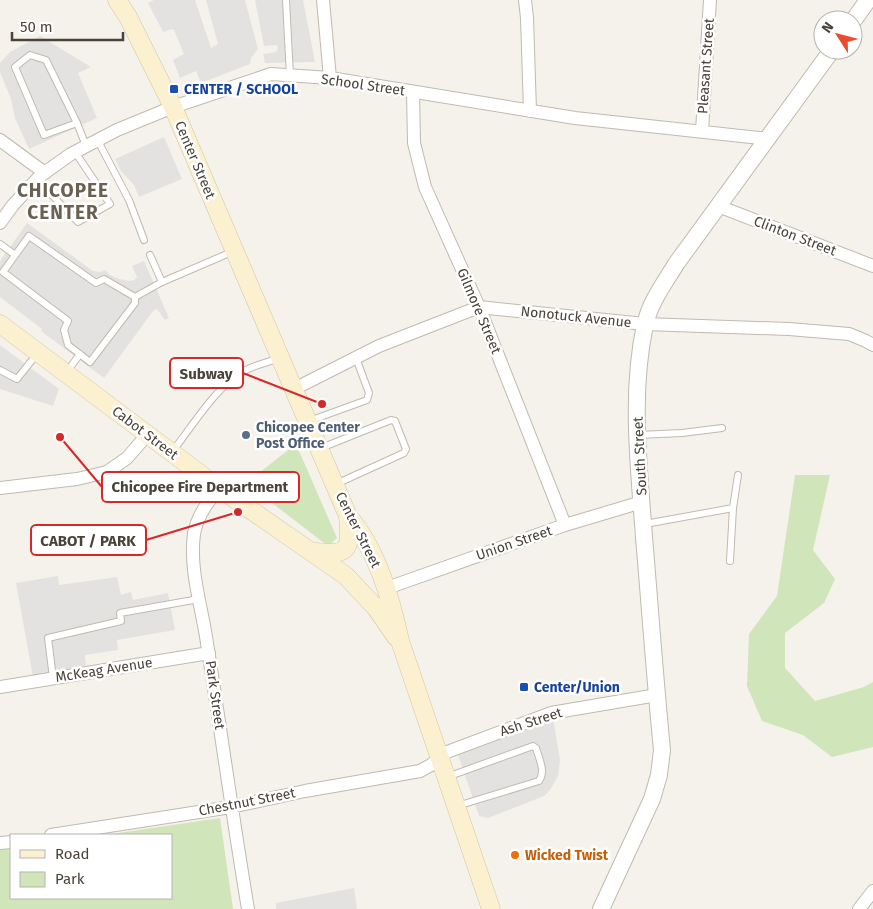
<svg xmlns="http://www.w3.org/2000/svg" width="873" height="909" font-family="'Fira Sans',sans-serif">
<rect width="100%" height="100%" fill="#f5f2ec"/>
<path fill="#d0e5b9" d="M296 444 337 538 328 546 246 483Z
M795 475H830L813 550 835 579 824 603 785 633V668L815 701 864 687 873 682V747L832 757 803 735 762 721 747 686 749 634 777 596Z
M220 818 233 909H0V850L11 849V898H171V835H105Z"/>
<path fill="#e4e2e0" d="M154 0H195L211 48 218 44 206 0H245L258 49 251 58 250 64 201 83 196 71 180 78 173 60 184 54 174 30 172 29 163 32 148 3Z
M255 0H303L315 62 265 63 263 54 276 52 278 48 277 45 264 46Z
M40 36 91 67 78 73 97 118 29 149 15 118 11 99 0 72V63L10 52Z
M164 137 182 179 139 197 134 185 121 171 115 159Z
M27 223 93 271 101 272 105 270 110 275 119 279 131 281 136 279 137 277 132 266 144 261 169 318 165 320 157 309 153 311 104 378 41 331 42 329 0 297V261Z
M0 345 59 389 53 406 0 389Z
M58 576 59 585 117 577 121 595 131 592 133 600 168 593 175 630 117 640 118 650 85 655 86 667 33 677 16 583Z
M553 718 560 760 558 776 550 790 544 796 488 818 479 816 457 752Z
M354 888 357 909H276V903Z"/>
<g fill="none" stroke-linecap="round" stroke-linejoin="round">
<defs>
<path id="service" d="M286 0 290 76
M77 123 44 135 15 67 30 55 46 60 77 123 86 146
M98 141 129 200 144 240
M37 180 78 222 110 204 75 152
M0 244 15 255
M150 255 162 282
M135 297V303L90 362 68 345 64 330 68 321 3 272 29 236 96 283 104 279 135 297 162 282 234 251
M0 370 17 379 37 354
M66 373 80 354
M309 421 367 400 369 393 356 358
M638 435 682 433 722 428
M321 448 391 420 395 421 406 449 404 453 336 484
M172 452C191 428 217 385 244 371 255 365 268 362 280 358
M645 524 733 508 738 475
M730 561 733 508
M53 678 48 638 121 621 120 613 199 599
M447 777 533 746 536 748C539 759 546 771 539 781L457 806"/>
<path id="minor" d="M323 0 330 78
M525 0 527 18 530 111
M413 92 414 143 425 187 479 307 565 525
M702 131 710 0
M0 140 45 173
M718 206 873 266
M0 223 13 205 40 176 71 154 117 130 173 107 271 74 330 78 575 118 768 139
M294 389 379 346 479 307 645 324 789 329 849 334 866 341 873 345
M0 488 77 479 107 472 127 458 147 435
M219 488C208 502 197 516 194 534 189 570 202 607 207 643 221 732 233 820 248 909
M387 588 565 525 642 502
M0 687 209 653
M51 835 231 807 305 791 420 771 431 765 447 752 551 713 657 695
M0 843 11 842
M859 909 873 891"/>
<path id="tertiary" d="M853 21 868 0
M601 909 652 799 659 775 662 750C655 679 650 608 644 537 639 467 630 394 645 325 650 302 664 284 676 264L832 50"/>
<path id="secondary" d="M117 0 128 17 173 107 348 516C377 549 391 599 400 641L491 909
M0 324 219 488 346 576 376 608 396 637
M314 552C349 555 351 552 348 516"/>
</defs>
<use href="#service" stroke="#c0baaf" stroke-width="8"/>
<use href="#minor" stroke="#c0baaf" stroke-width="14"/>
<use href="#tertiary" stroke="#c0baaf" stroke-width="18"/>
<use href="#secondary" stroke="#d1c59f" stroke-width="19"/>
<use href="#service" stroke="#fff" stroke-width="6"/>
<use href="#minor" stroke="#fff" stroke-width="12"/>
<use href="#tertiary" stroke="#fff" stroke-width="16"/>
<use href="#secondary" stroke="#fbf1d0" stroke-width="18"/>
</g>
<g fill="#1a4fb4" stroke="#fff" stroke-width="2">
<rect x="169" y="84" width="10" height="10" rx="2.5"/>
<rect x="519" y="682" width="10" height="10" rx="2.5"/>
</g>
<circle fill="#5c6f8a" stroke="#fff" stroke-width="2" cx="246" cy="435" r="5"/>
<circle fill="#e8710a" stroke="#fff" stroke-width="2" cx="515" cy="855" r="5"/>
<g text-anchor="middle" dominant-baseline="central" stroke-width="5" stroke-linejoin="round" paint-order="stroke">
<g font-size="14" fill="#49433a" stroke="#fff">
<text transform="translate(706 66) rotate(-86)">Pleasant Street</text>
<text transform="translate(363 85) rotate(8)">School Street</text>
<text transform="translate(195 160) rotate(67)">Center Street</text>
<text transform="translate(795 236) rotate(21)">Clinton Street</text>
<text transform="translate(479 311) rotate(67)">Gilmore Street</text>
<text transform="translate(576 317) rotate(6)">Nonotuck Avenue</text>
<text transform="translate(145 433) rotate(37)">Cabot Street</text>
<text transform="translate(640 456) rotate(-93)">South Street</text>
<text transform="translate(358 530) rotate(63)">Center Street</text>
<text transform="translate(514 543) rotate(-19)">Union Street</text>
<text transform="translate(104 670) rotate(-9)">McKeag Avenue</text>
<text transform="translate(215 695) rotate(82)">Park Street</text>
<text transform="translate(531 722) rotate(-18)">Ash Street</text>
<text transform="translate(247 802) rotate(-11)">Chestnut Street</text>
</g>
<g font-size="14" font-weight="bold" fill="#164399" stroke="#fff" text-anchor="start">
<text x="184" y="89">CENTER / SCHOOL</text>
<text x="534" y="687">Center/Union</text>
</g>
<g font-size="14" font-weight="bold" fill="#4e5e75" stroke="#fff" text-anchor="start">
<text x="256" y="427">Chicopee Center<tspan x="256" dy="16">Post Office</tspan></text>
</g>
<g font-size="14" font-weight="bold" fill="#c56008" stroke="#fff" text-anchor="start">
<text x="525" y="855">Wicked Twist</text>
</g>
<g font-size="19" font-weight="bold" letter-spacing="1" fill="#6b6152" stroke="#fff">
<text x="63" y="190">CHICOPEE<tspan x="63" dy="22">CENTER</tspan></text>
</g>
</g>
<path fill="none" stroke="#d62828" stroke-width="2" d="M322 404L243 373M60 437L102 487M238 512L146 540"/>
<g fill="#d62828" stroke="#fff" stroke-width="2">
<circle cx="322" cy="404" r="5"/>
<circle cx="60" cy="437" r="5"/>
<circle cx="238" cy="512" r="5"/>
</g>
<g fill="#fff" stroke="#d62828" stroke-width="2">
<rect x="170" y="358" width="73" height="30" rx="5"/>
<rect x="102" y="472" width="197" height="30" rx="5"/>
<rect x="31" y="525" width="115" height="30" rx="5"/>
</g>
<g font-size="15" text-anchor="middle" font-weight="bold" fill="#49433a">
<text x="206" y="379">Subway</text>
<text x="200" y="492">Chicopee Fire Department</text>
<text x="88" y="546">CABOT / PARK</text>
</g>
<rect x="10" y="834" width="162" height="65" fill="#ffffff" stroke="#b6b4b0"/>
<rect x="20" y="850" width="25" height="8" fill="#fbf1d0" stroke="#b6b4b0"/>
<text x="55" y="859" font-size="15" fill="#49433a">Road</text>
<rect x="20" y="872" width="25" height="15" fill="#d0e5b9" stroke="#b6b4b0"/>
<text x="55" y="884" font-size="15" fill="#49433a">Park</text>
<g transform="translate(838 35) rotate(306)"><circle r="24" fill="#ffffff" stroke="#b6b4b0"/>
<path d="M0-4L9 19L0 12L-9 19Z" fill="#e94d2f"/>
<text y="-8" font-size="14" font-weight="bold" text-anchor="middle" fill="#49433a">N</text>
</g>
<path d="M12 32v8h111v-8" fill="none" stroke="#49433a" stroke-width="2.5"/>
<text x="20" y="32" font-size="15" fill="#49433a" stroke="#ffffff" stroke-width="4" paint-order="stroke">50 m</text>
</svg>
